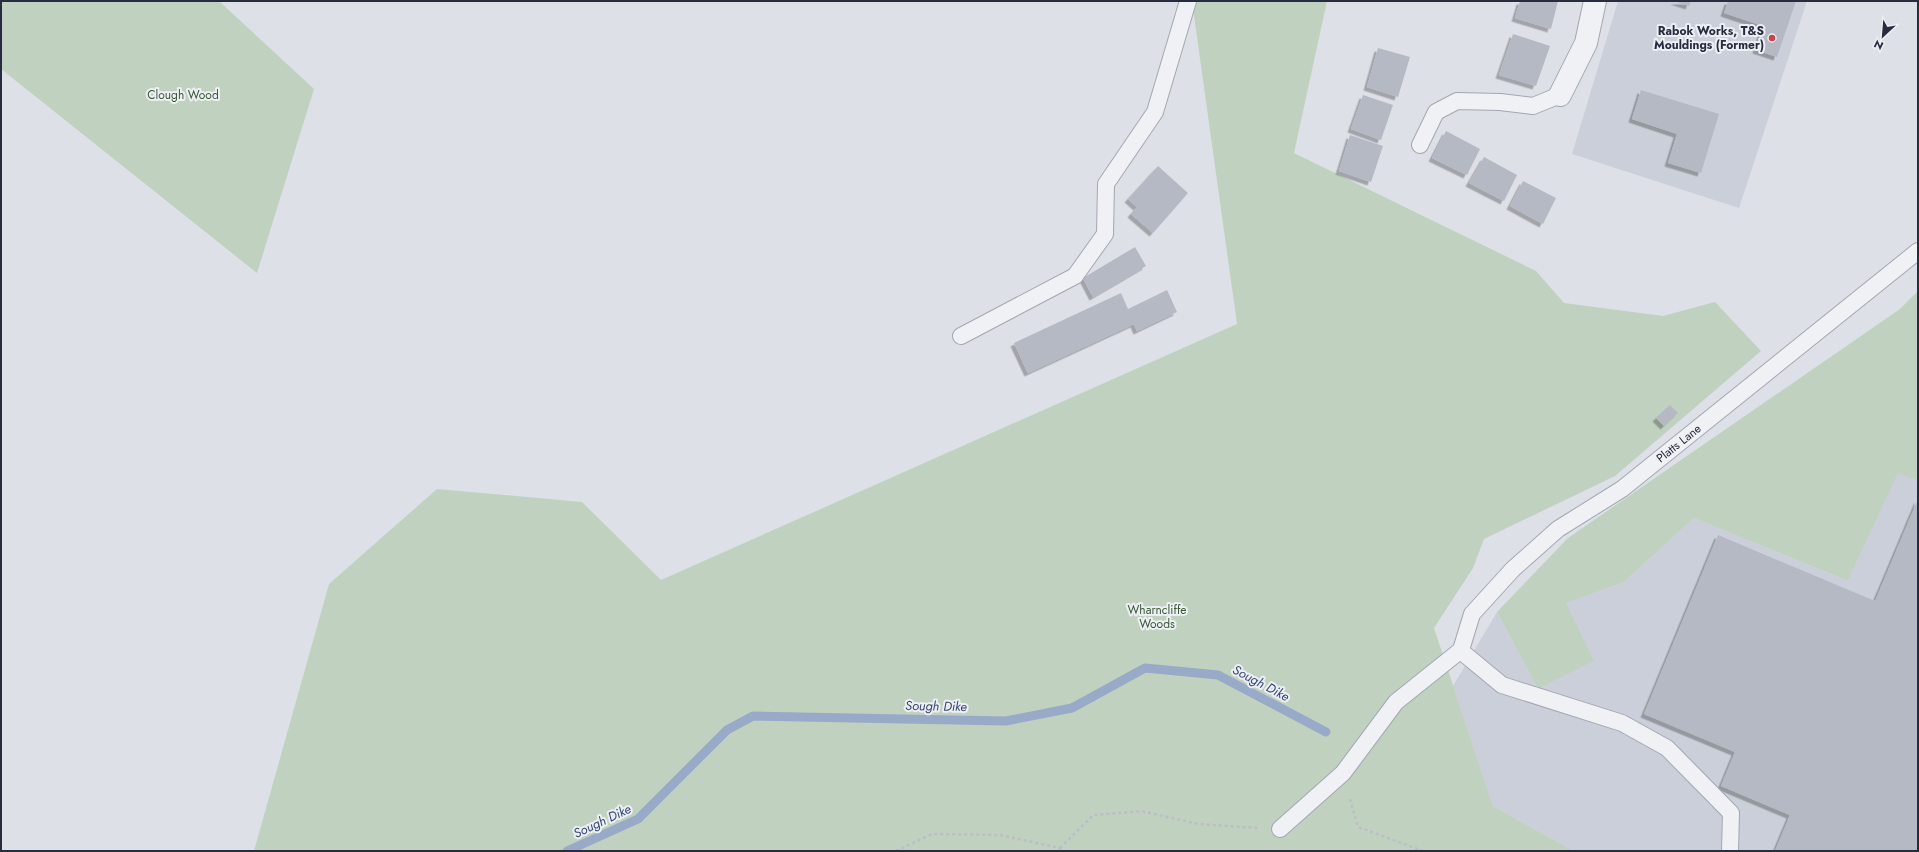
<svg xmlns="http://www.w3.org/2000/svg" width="1919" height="852" font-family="Jost,sans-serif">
<defs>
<filter id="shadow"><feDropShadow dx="-3.5" dy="3.5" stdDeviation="0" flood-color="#0004"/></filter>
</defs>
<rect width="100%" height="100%" fill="#dde0e7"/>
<path fill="#cbcfd9" d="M1618 1H1807L1739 208 1572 154Z
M1898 472 1918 481V851H1574L1493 806 1453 686 1497 612 1538 689 1593 661 1565 603 1624 582 1694 518 1848 581Z"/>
<path fill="#c1d1bf" d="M1 1H219L314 89 257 273 1 69Z
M1192 1H1327L1294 153 1536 271 1564 303 1663 316 1715 302 1761 351 1615 476 1484 539 1473 568 1434 628 1493 806 1574 851H254L329 584 437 489 582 502 661 580 1237 324Z
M1918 291V481L1898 473 1848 581 1694 518 1624 582 1566 603 1594 661 1538 689 1497 612 1568 538 1900 309Z"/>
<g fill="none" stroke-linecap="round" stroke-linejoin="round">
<path stroke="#98aac7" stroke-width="9" d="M567 851 638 819 727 730 753 716 1006 721 1072 708 1145 668 1218 675 1326 732"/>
</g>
<path fill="#b5b9c4" filter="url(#shadow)" d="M1520 1H1558L1551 29 1515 18Z
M1674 1H1691L1689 6Z
M1728 1H1796L1777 57 1756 50 1763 26 1724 13Z
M1513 34 1550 46 1536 86 1499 75Z
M1378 48 1410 57 1398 97 1367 87Z
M1641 90 1719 114 1701 173 1668 163 1677 134 1632 119Z
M1363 95 1393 105 1381 140 1351 129Z
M1446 131 1480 149 1467 175 1432 158Z
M1350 135 1383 146 1371 182 1339 171Z
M1484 157 1517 175 1504 201 1469 183Z
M1158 166 1188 193 1153 233 1131 214 1137 207 1128 199Z
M1523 181 1556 198 1543 224 1510 206Z
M1135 247 1146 266 1093 297 1083 278Z
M1167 290 1177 312 1137 331 1134 324 1028 373 1014 343 1121 293 1128 309Z
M1670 405 1678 413 1664 426 1656 418Z
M1918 499V851H1775L1790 815 1721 786 1735 752 1644 714 1718 535 1875 601Z"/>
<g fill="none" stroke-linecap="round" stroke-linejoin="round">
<defs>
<g id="service">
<path d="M1420 145 1436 112 1457 101 1500 102 1533 106 1560 95"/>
<path d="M961 336 1075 276 1105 234 1106 184 1155 112 1188 1"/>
<path id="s1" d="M1461 650 1472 614 1513 569 1558 529 1622 489 1918 251"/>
<path d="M1461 650 1462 652 1502 685 1622 723 1667 748 1731 813 1730 851"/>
<path d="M1280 829 1343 773 1396 702 1461 650"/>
</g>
<path id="minor" d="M1560 95 1586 43 1595 1"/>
</defs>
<use href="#service" stroke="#a3a7b1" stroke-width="18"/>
<use href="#minor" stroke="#a3a7b1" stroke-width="24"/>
<path stroke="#bcbec5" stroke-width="2.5" stroke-dasharray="3 3" stroke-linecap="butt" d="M1350 799 1358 827 1423 851
M1060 848 1093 815 1141 811 1199 824 1258 828
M896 851 932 834 1000 835 1060 848 1064 851"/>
<use href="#service" stroke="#f0f1f5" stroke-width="16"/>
<use href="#minor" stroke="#f0f1f5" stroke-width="22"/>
</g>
<circle fill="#cc4248" stroke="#edeff5" stroke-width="1.5" cx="1772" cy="38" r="4"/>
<g text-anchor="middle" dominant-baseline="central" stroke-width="4" stroke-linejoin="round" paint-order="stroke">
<g font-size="12" font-weight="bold" fill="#272d3e" stroke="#edeff5" text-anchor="end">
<text x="1764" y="31">Rabok Works, T&amp;S<tspan x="1764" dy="14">Mouldings (Former)</tspan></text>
</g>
<g font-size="12" fill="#375934" stroke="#edeff5">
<text x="183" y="95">Clough Wood</text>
<text x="1157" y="610">Wharncliffe<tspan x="1157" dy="14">Woods</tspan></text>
</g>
<g font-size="12" fill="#272d3e" stroke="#edeff5">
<text stroke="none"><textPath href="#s1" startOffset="307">Platts Lane</textPath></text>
</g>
<g font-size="13" font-style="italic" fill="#324771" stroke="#edeff5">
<text transform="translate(1261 683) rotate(28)">Sough Dike</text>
<text transform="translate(936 706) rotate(1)">Sough Dike</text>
<text transform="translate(602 821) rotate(-25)">Sough Dike</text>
</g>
</g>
<rect width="1919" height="852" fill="none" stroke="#272d3e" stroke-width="4"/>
<g transform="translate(1883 36) rotate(206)" stroke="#edeff5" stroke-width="3" paint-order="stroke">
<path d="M0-3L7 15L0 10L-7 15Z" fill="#272d3e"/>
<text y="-6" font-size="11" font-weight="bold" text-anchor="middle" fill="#272d3e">N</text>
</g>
</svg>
